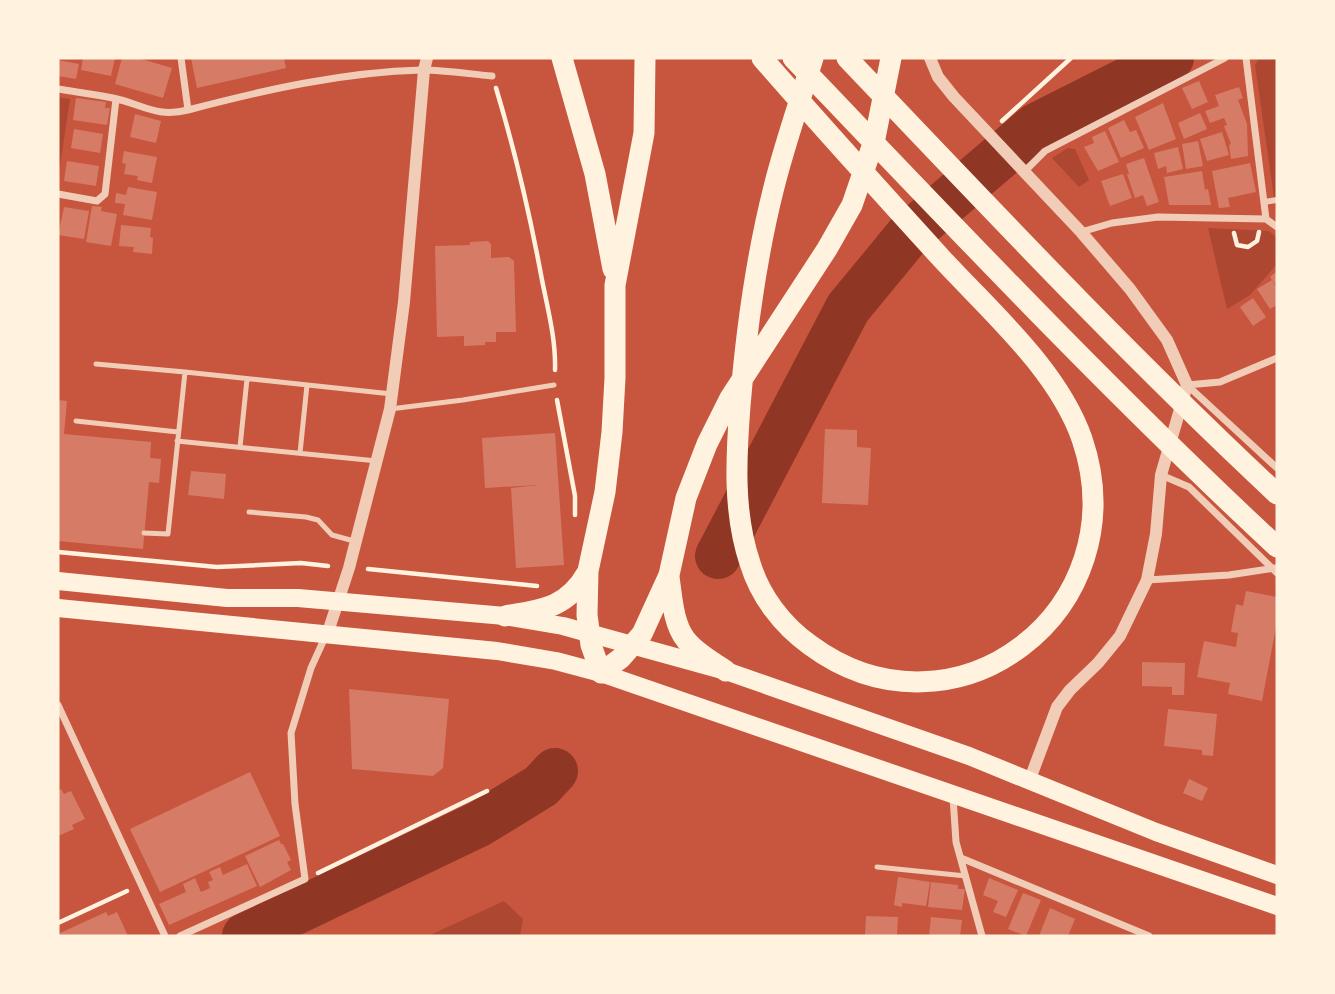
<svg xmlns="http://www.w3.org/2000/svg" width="1335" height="994" font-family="'Public Sans',sans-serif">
<rect width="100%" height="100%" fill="#c8553d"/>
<path fill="#ae4732" d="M1259 58H1277V218L1255 65Z
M58 97 70 99 58 179Z
M1068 148 1075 149 1089 180 1079 187 1052 158Z
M1208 228 1269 231 1277 238V264L1250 295 1227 309Z
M504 901 523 919 520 936H428Z"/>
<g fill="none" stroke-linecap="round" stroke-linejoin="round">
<path stroke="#8f3625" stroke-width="46" d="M718 556 848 308 909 234 1036 126 1171 58
M245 936 479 824 541 786 555 771"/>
</g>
<path fill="#d67c66" d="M83 58H115L111 76 81 70Z
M122 58H138L172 68 163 98 115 84Z
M191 58H284L286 68 197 88Z
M58 60 79 64 76 79 58 76Z
M1199 81 1208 102 1192 109 1182 88Z
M1239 87 1243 98 1238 100 1247 124 1248 156 1231 159 1229 145 1231 144 1224 126 1227 125 1224 118 1210 123 1205 111 1219 106 1215 95Z
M76 98 106 102 105 108H110L107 125 73 120Z
M1163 103 1176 139 1149 150 1135 117Z
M1200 113 1207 129 1184 139 1178 123Z
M135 114 161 121 156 143 130 137Z
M1124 120 1130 132 1136 130 1144 148 1121 158 1108 128Z
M74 129 103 134 100 153 71 148Z
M1105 131 1119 162 1098 171 1084 147 1094 143 1092 137Z
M1222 132 1229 155 1207 161 1200 139Z
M1198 141 1203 166 1186 169 1182 144Z
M1178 147 1183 169 1167 173 1166 166 1158 169 1154 153Z
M124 151 157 157 152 183 137 180 138 176 124 174 126 164 122 163Z
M1144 158 1159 202 1147 206 1143 195 1135 198 1127 174H1129L1126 164Z
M67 161 99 166 96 186 64 181Z
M1250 163 1256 192 1228 198 1230 207 1219 208 1212 171Z
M1202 171 1205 190 1208 189 1211 205H1169L1164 177Z
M1123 174 1132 198 1110 206 1101 181Z
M128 187 157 192 152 220 123 215 125 204 115 203 116 193 126 195Z
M92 206 102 207 101 211 117 214 111 246 86 242Z
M64 207 89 211 84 239 58 235Z
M121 225 151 228 150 237 153 238 152 254 133 252 134 247 119 246Z
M488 241 491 244V258L509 257 514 261 516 332H496V342H485V345L464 346V336L437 337 435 246 470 245V242Z
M1277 271V286L1272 280 1277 288V305L1270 309 1257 289 1272 280 1270 277Z
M1253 298 1266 317 1253 326 1240 307Z
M58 400 67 401 64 434 151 442 150 458 161 459 159 483 149 482 143 549 58 541Z
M825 429 857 430V447L871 448 868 505 822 503Z
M555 433 564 565 516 568 511 488 539 485 485 488 482 438Z
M191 471 226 474 224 499 188 495Z
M1246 591 1277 597V622L1262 701 1228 694 1230 683 1197 677 1204 641 1236 647 1238 633 1231 632 1236 604 1243 606Z
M1142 662 1185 663 1184 695H1172V687L1142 686Z
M349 689 449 699 443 768 433 776 352 769Z
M1168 709 1217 714 1213 756 1202 755V750L1164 746Z
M250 772 280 836 160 892 130 829Z
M1189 779 1208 788 1202 801 1183 793Z
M61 789 64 794 71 791 85 819 72 825 74 829 58 836V791Z
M279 840 281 844H283L291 860 287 862 291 870 260 887 245 856Z
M247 864 257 886 169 925 159 904 186 892 183 884 195 878 201 892 210 888 208 882 213 880 209 872 220 867 223 875Z
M898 877 930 882 926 906 902 903V907L894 905Z
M989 878 1018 890 1006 917 993 912 998 901 983 895Z
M931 882 958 885V889H965L962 910 928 907Z
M1023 893 1041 900 1026 936 1008 929Z
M1050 908 1075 919 1068 936H1039Z
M106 912 108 916 117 912 128 936H58V934Z
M866 916 898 917 897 936H865Z
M931 917 962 920 960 936H929Z"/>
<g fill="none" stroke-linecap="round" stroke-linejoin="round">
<path stroke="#fff3e0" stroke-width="4.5" d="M496 88C515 151 530 215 542 280 548 310 556 340 555 370
M1002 121 1071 58
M1234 233 1237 245 1248 247 1257 241 1259 232
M557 400 575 496V515
M58 552 217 567 301 563 328 566
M368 569 537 586
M318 873 487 791
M58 923 127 891"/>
<path stroke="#f1ccb7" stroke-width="5" d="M96 364 185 372
M390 409 463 400 554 385
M76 421 178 432
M177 441 377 461
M240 447 247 379
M300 453 307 385
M249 512 306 517 318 520 332 535 354 541
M144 533 168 534 185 372 392 394
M877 867 966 876"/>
<path stroke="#f1ccb7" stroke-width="6" d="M1264 202 1277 200"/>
<path stroke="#f1ccb7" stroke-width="7" d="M181 58 188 110C264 90 343 72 422 70 445 70 469 74 492 76
M1246 58 1266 219 1277 227
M58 89C76 92 94 94 113 98 142 104 156 118 188 110
M1025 171 1045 151 1225 58
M58 194 97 201 105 194 116 99
M1081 232 1112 223 1158 217 1266 219
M1187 385 1277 468
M1187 385 1220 382 1277 358
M1161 475 1189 487 1277 573
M1147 580 1229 575 1275 568
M58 705 165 936
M953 797 956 842 982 936
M961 858 1149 936
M180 936 305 879 295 804 291 733 311 668 326 635"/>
<path stroke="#f1ccb7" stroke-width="12" d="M930 58 938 77 954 97 1081 232 1130 289 1167 340 1187 385 1161 475 1156 534 1147 580 1120 636 1098 663 1070 690 1057 707 1030 779
M327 635 349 568 390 409 404 302 424 70 427 58"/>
<path stroke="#fff3e0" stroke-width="18" d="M58 581 227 598H298L505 616 563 626 726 671 969 756 1156 832 1277 875
M58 608 497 651 556 661 601 673 1277 906"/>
<path stroke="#fff3e0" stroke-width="21" d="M562 58 595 174 613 269
M645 58 644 133 615 285V378L612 432 605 492 588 571 587 615 591 645 601 673 621 658 642 634 669 575 686 498 707 444 730 398 827 249 852 205 875 138 891 58
M762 58C821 126 881 192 942 259 991 312 1058 370 1082 439 1140 609 955 752 810 645 782 625 760 596 750 563 733 513 736 458 740 406 746 332 756 258 774 187 785 143 800 101 813 58
M793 58C952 224 1109 391 1277 547
M847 58C988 206 1128 355 1277 494
M669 577C672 597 673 624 686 640 696 653 713 662 726 671
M505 616C542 610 567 608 587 573"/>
</g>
<rect width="1335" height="994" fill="none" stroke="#fff3e0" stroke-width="119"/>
</svg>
